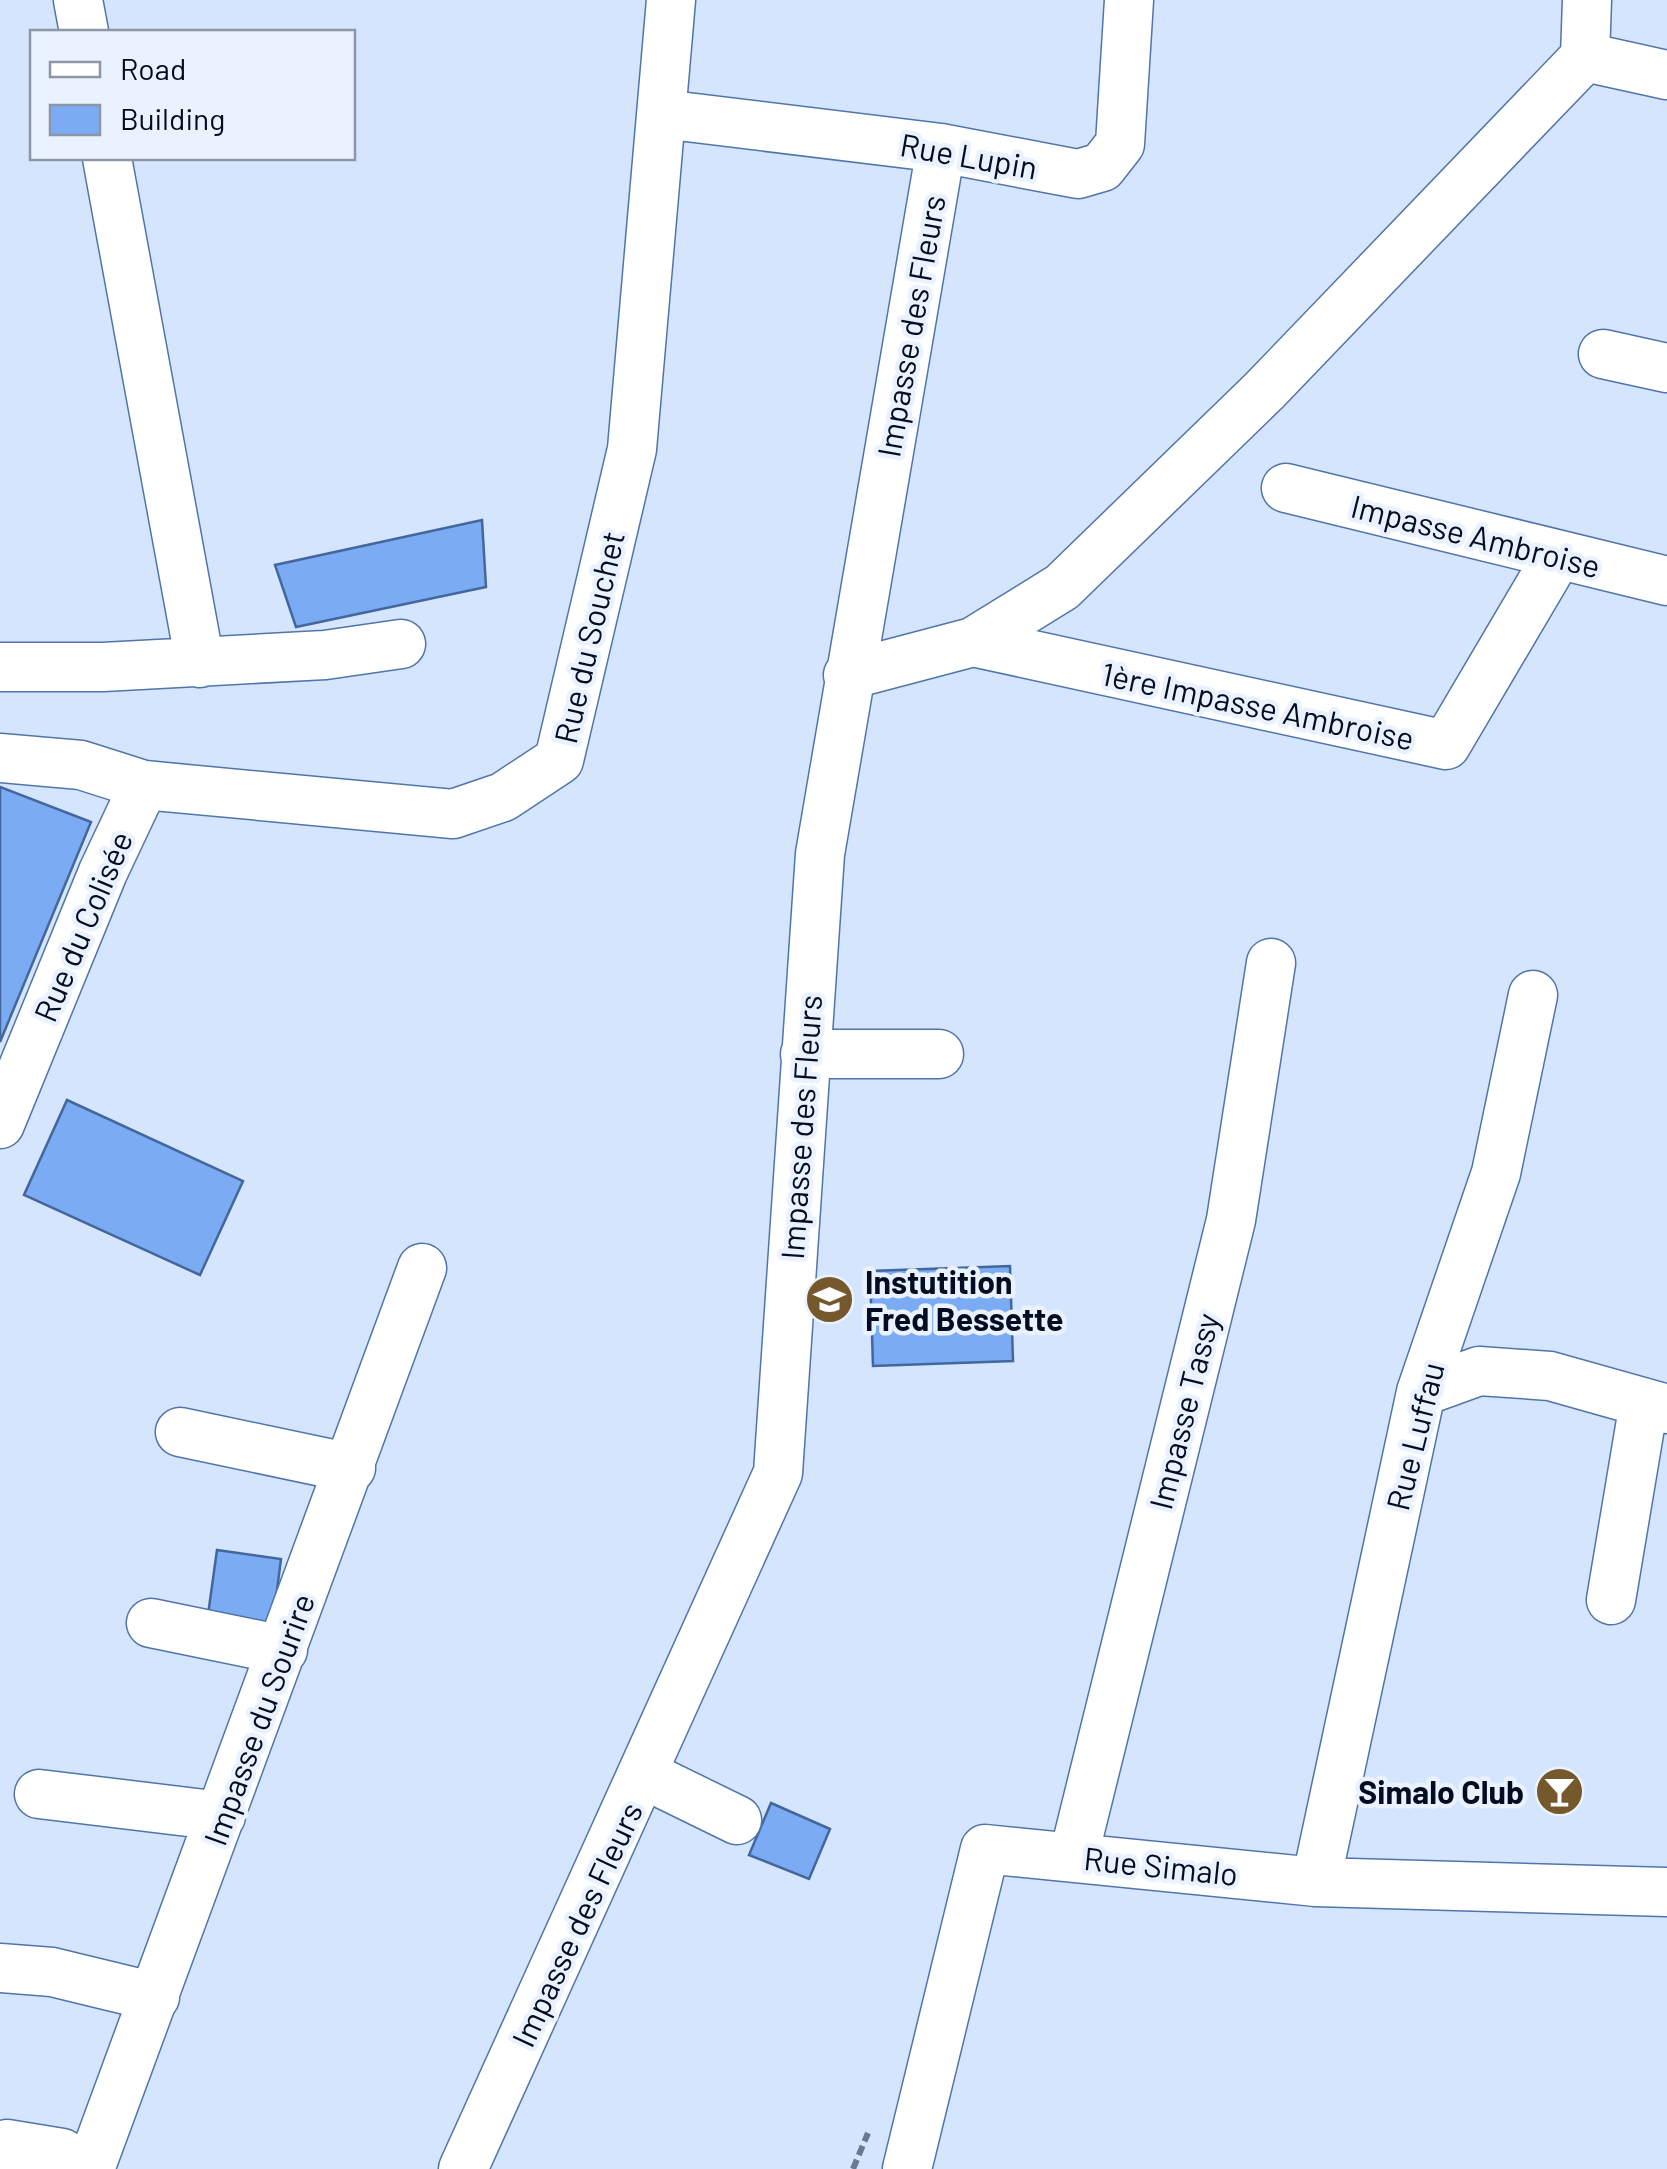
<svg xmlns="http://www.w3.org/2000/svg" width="1667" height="2169" font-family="Barlow,sans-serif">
<rect width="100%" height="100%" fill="#d5e5fe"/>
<path fill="#7aabf3" stroke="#43679c" stroke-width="2.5" d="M482 520 486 587 296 627 275 565Z
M0 787 91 822 0 1042Z
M67 1100 243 1181 200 1275 24 1195Z
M1010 1266 1013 1361 873 1366 870 1271Z
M217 1550 281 1559 272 1630 207 1622Z
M771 1803 830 1829 809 1879 749 1855Z"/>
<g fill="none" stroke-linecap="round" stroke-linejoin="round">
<defs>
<path id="minor" d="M78 0 84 32
M1587 0 1585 57 1667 75
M662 114 941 148 1078 174 1102 167 1120 144 1129 0
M107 158 200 663
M1603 354 1667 368
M1286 488 1667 581
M973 642 1446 745 1558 555
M0 667H103L325 655 401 644
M848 675 973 642 1062 587 1264 391 1585 57
M0 758 81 765 144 785 453 814 503 797 559 760 632 449 671 0
M805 1054H939
M0 1124 103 872 144 785
M1421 1392 1479 1371 1550 1376 1667 1409
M180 1432 351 1468
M1611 1600 1644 1403
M151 1623 283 1650
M645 1775 737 1820
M39 1794 221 1816
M1074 1855 1231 1220 1271 963
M1316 1882 1421 1392 1496 1173 1533 995
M0 1968 52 1972 155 1997
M0 2158 7 2144 62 2153 88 2169
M90 2169 422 1268
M463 2169 778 1473 820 854 941 148
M907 2169 985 1849 1316 1882 1667 1892"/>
</defs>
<use href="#minor" stroke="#5075ab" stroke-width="51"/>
<path stroke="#6b788f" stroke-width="6" stroke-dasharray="10 5" stroke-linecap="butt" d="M853 2169 868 2133"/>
<use href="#minor" stroke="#fff" stroke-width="48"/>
</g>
<defs>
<symbol id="school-disc" viewBox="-11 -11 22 22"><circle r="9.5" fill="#75592c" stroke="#e9f2fe"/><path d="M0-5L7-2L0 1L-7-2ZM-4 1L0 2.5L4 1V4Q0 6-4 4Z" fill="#fff"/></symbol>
<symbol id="bar-disc" viewBox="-11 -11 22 22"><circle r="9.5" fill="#75592c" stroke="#e9f2fe"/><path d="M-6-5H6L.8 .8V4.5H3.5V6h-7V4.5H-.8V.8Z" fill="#fff"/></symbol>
</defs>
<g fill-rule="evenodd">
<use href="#school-disc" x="802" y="1272" width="55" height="55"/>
<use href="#bar-disc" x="1532" y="1764" width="55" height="55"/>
</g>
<g text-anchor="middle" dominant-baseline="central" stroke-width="9" stroke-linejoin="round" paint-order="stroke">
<g font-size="32" fill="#020d22" stroke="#e9f2fe">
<text transform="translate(969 155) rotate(10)">Rue Lupin</text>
<text transform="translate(910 326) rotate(-80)">Impasse des Fleurs</text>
<text transform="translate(1476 535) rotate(14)">Impasse Ambroise</text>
<text transform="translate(588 637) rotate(-77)">Rue du Souchet</text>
<text transform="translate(1258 705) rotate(12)">1ère Impasse Ambroise</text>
<text transform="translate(82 926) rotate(-67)">Rue du Colisée</text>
<text transform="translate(800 1127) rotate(-86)">Impasse des Fleurs</text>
<text transform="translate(1183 1411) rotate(-76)">Impasse Tassy</text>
<text transform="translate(1414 1436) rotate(-76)">Rue Luffau</text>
<text transform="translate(258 1719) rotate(-70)">Impasse du Sourire</text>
<text transform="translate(1161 1865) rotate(6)">Rue Simalo</text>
<text transform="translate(576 1924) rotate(-65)">Impasse des Fleurs</text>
</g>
<g font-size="32" font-weight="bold" fill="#020d22" stroke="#e9f2fe" text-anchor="start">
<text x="865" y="1281">Instutition<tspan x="865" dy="37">Fred Bessette</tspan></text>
<text x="1524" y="1791" text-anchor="end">Simalo Club</text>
</g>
</g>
<rect x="30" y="30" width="325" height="130" fill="#e9f2fe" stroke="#8d96a6" stroke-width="2.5"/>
<rect x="50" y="62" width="50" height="15" fill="#ffffff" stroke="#8d96a6" stroke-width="2.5"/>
<text x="120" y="80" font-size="30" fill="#020d22">Road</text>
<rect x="50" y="105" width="50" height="30" fill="#7aabf3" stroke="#8d96a6" stroke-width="2.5"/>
<text x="120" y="130" font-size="30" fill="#020d22">Building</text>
</svg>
